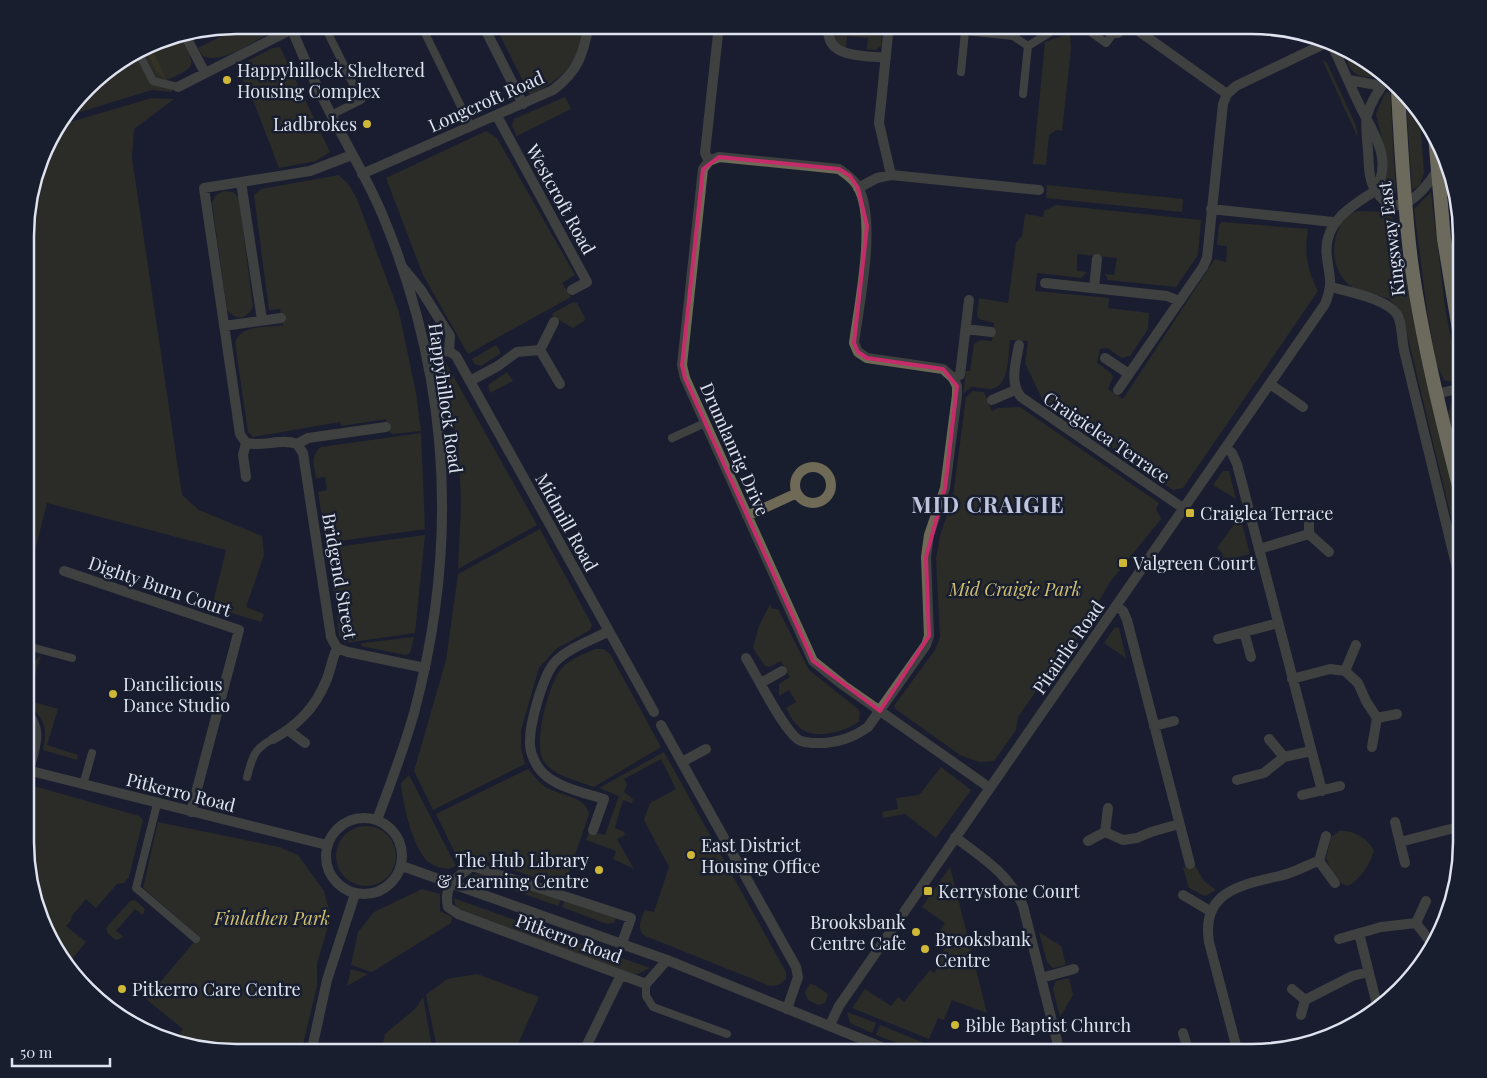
<svg xmlns="http://www.w3.org/2000/svg" width="1487" height="1078" font-family="'Playfair Display',serif">
<rect width="100%" height="100%" fill="#191e2f"/>
<path fill="#423c1f" d="M243 25H269L272 32C255 40 219 67 202 55L198 48Z
M495 25H584C579 63 563 79 530 95Z
M835 25H872L871 32 882 33 881 46 875 50 867 49 868 38 847 36 846 48 836 43 833 32Z
M1070 33 1071 49 1062 131 1056 130 1049 135 1046 165 1033 164 1045 42Z
M180 36C195 66 199 66 167 80L173 92 152 90 67 116 97 78 155 41Z
M280 47 330 152 316 161 279 168 253 100 236 67 273 48Z
M1351 52 1383 73C1369 83 1344 75 1348 54Z
M1322 59 1327 63 1356 126 1358 138Z
M1390 91 1396 193 1388 194 1382 187 1386 155 1376 114 1385 93Z
M565 97 571 109 517 136 512 126 514 119Z
M152 98 174 99 134 129 132 158 182 495 199 510 262 536 264 555 246 607 264 614 261 622 212 607 226 550 47 503 27 582V209L47 142 60 125Z
M1406 101 1420 117 1424 173 1420 185 1412 190Z
M486 131 497 138 575 275 562 283 571 297 468 354 423 275 386 178Z
M339 175 349 185 357 199 399 312 416 393 421 431 392 434 388 430 386 419 341 426 340 422 253 437 248 432 235 343C240 324 267 328 283 325L280 309 269 310 254 195 261 189Z
M1449 176 1462 222V282L1459 270Z
M1047 185 1183 199 1182 212 1046 198Z
M224 191 233 192 239 198 253 307C246 320 237 321 227 310L212 203 216 195Z
M1431 192 1445 307 1457 371 1454 380 1451 382 1444 380 1436 363 1427 310 1414 209Z
M1056 205 1201 220 1198 255 1176 287 1108 280 1105 274 1114 275 1117 258 1077 254V271L1087 272 1081 278 1037 273 1035 291 1109 298 1108 308 1149 313 1148 329 1130 356 1122 358 1107 348 1100 349 1097 363 1111 373 1113 377 1108 389 1123 399 1215 259 1226 262 1227 246 1217 245 1219 225 1222 222 1308 229C1304 253 1307 269 1318 291L1183 488 1173 490 1043 401 1025 363 1028 341 1010 340C1008 354 1010 387 991 389 985 389 978 387 971 387L963 394 966 371H970L974 344 981 340 992 341 994 323 979 319 977 316 979 298 1008 303 1016 243 1022 236 1025 214 1043 217 1044 211Z
M1358 211C1374 212 1389 209 1397 224L1418 345 1462 528V563L1403 317C1390 288 1373 300 1352 287 1333 274 1330 247 1339 228 1343 218 1348 214 1358 211Z
M573 302 577 303 585 318 584 321 573 328 552 316 553 313Z
M496 345 501 353 481 366 475 364 472 359Z
M446 363 537 525 458 569 461 503 458 437 454 430 442 366Z
M507 372 513 381 490 393 488 385Z
M973 391 984 392 992 411 998 408 1020 407 1159 503 1156 509 1161 519 1110 582 1069 653 1059 658 1018 717 1016 730 994 761 979 762 960 755 897 710 894 706 935 650 940 637 936 558 940 536 953 496 966 397Z
M1458 400H1462V468L1448 414 1452 401Z
M421 433 425 529 326 543 318 492 327 490 325 477 316 478C314 465 310 456 321 447Z
M1223 471H1229L1236 499 1213 485Z
M1240 516 1250 554 1224 561 1222 553 1217 548Z
M540 529 592 625 590 630 556 649 539 668 521 730V749L525 764 433 810 414 771 446 660 458 574Z
M425 535 415 633 345 643 339 636 337 615 347 613 344 593 334 594 328 548Z
M770 604 772 609H778L809 670 858 709 860 714 859 721C846 732 817 739 803 730 795 725 790 716 786 708L796 702 789 690 779 696V684L790 677 781 661 769 667 765 666 753 648 759 626Z
M1115 627 1119 628 1126 658 1104 643Z
M414 637 410 653 406 655 361 646 362 643Z
M595 649H603L610 654 661 747 594 787C578 781 553 776 543 760 533 743 549 682 562 668 570 659 584 654 595 649Z
M41 655 32 685 35 686 30 701 58 709 47 745 78 755 77 760 43 750C48 725 44 720 27 702 27 678 22 672 41 655Z
M664 752 786 972V979L779 985 770 986 643 935C637 926 641 919 645 910L654 912 669 867 644 820 650 803 676 789 661 759 624 779 627 784 624 792 633 799 632 803 623 800 615 828 624 832 625 835 617 839 634 869 613 859 616 851 586 840 590 831 605 835 619 796 599 788Z
M941 767 971 790 936 838 905 814 883 818 882 812 898 809 896 798 919 795Z
M528 769C533 774 538 782 544 786 559 796 585 795 589 814L564 887 473 857 459 861 436 814Z
M409 775 456 866 449 869C444 868 435 867 430 863 414 853 402 802 401 783Z
M27 784 139 816 143 820 129 877 124 883 117 884 96 908 86 899 71 917 72 919 66 926 86 942 68 964 53 947 27 869Z
M158 822 279 847 298 855 324 891 331 917 317 963V986L301 1053H222L179 1042 175 1039 183 1029 146 999 199 936 143 888Z
M336 856a30 30 0 1 1 60 0a30 30 0 1 1-60 0Z
M1339 831C1350 829 1370 839 1374 851 1370 864 1360 880 1348 886L1342 884 1330 867 1326 858 1331 837Z
M1194 864 1204 881 1216 890 1205 896 1189 888 1183 868Z
M950 867 987 1013 952 1000 944 1020 938 1018 929 1039 852 1008 865 989 891 1006 898 997 904 1002 930 970 934 973 941 963 937 960 947 946 938 940 942 934 939 932 945 923 922 907Z
M482 874 561 900 558 906 470 875Z
M422 889 440 894V911L452 917 451 923 372 972 351 965 358 932 374 912Z
M453 898 650 968 636 975 457 908Z
M135 900 145 909 143 915 135 909 116 931 124 937 116 940 108 934 106 928 130 901Z
M564 901 616 918 614 923 607 924 562 907Z
M1039 932 1061 946 1066 965 1053 968 1047 962Z
M351 969 368 974 347 986Z
M477 974 539 997 514 1053H438L426 995 447 979Z
M1069 978 1073 995 1060 1017 1053 989 1056 981Z
M810 984 815 985 828 994 825 1003 818 1005 808 1000 805 992Z
M423 997 433 1053H381L385 1034 416 1008Z
M847 1012 876 1023 872 1033 850 1023Z
M880 1025 927 1044 923 1053 876 1035Z"/>
<path fill="#584e19" d="M150 44 166 80 156 71 145 48Z"/>
<g fill="none" stroke-linecap="round" stroke-linejoin="round">
<path stroke="#6e6a55" stroke-width="8" d="M324 25 361 100 331 115
M421 25 471 127
M1082 26 1106 43 1112 35 1118 33
M138 52 153 81 178 87
M961 72 965 31 1013 36 1028 46
M1023 94 1028 46 1057 28
M672 438 705 423
M27 646 72 658
M27 711C45 730 35 749 30 771
M247 777C252 758 254 748 273 739
M83 785 92 753
M157 804 136 888 196 939
M646 984V996L653 1007 727 1034"/>
<path stroke="#6e6a55" stroke-width="10" d="M483 25 523 104
M719 25 705 153 709 161 703 169 682 365 685 378 813 661 843 685 990 788
M829 25C823 59 863 55 886 58
M889 25 879 123 891 175
M1056 25 1057 28
M1130 25 1227 94
M1118 33 1124 25
M185 35 205 73
M1335 51 1344 48
M178 87 292 29
M497 116 587 282 572 290
M352 155 310 171 204 188 240 434 246 443C264 447 281 438 297 444L308 438 386 427
M709 161 719 157 839 169C846 174 854 179 858 187 877 221 859 304 854 343L858 352 867 358 943 369 953 378
M362 174 553 90C578 71 583 55 589 25
M241 182 262 320
M858 188 877 178 891 175 1039 190
M1211 209 1333 222
M403 268 421 290 450 336 449 351
M1045 283 1167 296 1179 301
M1331 287C1349 292 1389 299 1398 316 1402 325 1402 340 1404 350L1462 589
M1094 288 1097 259
M224 326 281 318
M966 329 991 332
M1019 345C1016 362 1009 383 1021 397L1183 508
M540 350 554 322
M427 354 449 351 456 356 654 712
M1105 358 1129 374
M470 381 498 366 517 352 540 350 560 384
M1270 384 1303 407
M1118 390 1203 267 1207 258 1223 104 1227 94 1236 86 1330 41
M1436 394 1462 388
M992 400 1015 390
M1226 448 1232 453 1237 464 1322 791
M795 485a18 18 0 1 1 36 0a18 18 0 1 1-36 0Z
M246 477 243 455 246 443
M747 516 797 493
M1309 516V534
M1259 549 1309 534 1329 552
M64 571 239 630 191 812
M1116 606 1123 611 1127 620 1190 864
M1244 632 1251 657
M1218 639 1278 623
M337 648 348 652 425 668
M746 658C756 674 786 736 801 741 809 744 817 743 825 743 842 741 854 737 868 727L926 645 929 636 926 557 929 535 945 488 957 395V386L953 378 960 375 969 300
M1345 671 1356 645
M1292 679 1330 669 1345 671 1358 683 1366 701 1377 718 1372 747
M761 683 782 671
M1377 718 1397 714
M661 725 796 967 798 977 787 1009
M1154 726 1174 721
M288 730 305 743
M273 739C298 725 315 708 326 681 331 670 332 658 337 648L331 637 303 453 297 444
M1269 739 1284 757
M682 762 706 749
M1237 780 1264 773 1284 757 1311 751
M1302 795 1340 786
M1108 808 1105 832 1123 840 1137 838 1151 832 1179 824
M1395 822 1405 863
M593 830 604 799C585 793 559 788 544 774 537 768 530 754 530 744 529 725 543 674 556 661 569 648 592 640 609 631
M955 837C983 858 1009 874 1023 906L1060 1053
M1088 841 1105 832
M1400 842 1462 826
M1319 861 1326 836
M1183 895 1210 911
M1416 923 1426 901
M1359 933 1377 1005
M1339 939 1381 927 1416 923 1432 944
M622 943 631 918 472 866C456 878 443 885 448 907L458 914 646 984 667 960
M1041 978 1074 969
M1292 989 1305 1000 1301 1015
M1305 1000 1352 976 1368 972
M830 1025 839 1006 1325 304C1333 284 1330 279 1327 258 1322 224 1349 207 1375 191
M1183 1033 1189 1053
M583 1053 621 975
M1238 1053 1209 942C1201 892 1240 885 1279 876 1292 874 1306 865 1319 861L1335 883"/>
<path stroke="#6e6a55" stroke-width="10" d="M290 25C303 56 316 87 332 116 350 151 371 185 385 221 450 381 459 546 414 713 404 749 390 785 377 820
M1330 41C1341 63 1350 86 1361 108 1375 136 1393 160 1375 191
M1388 78C1379 89 1371 102 1367 115 1365 126 1367 139 1368 150 1369 163 1368 180 1376 191 1397 224 1424 191 1437 171
M1349 80 1382 86
M27 770 327 845
M326 856a38 38 0 1 1 76 0a38 38 0 1 1-76 0Z
M402 866 667 960 896 1053
M311 1053 327 980 355 894"/>
<path stroke="#d0c794" stroke-width="14" d="M1398 91C1401 148 1404 205 1411 261 1422 341 1442 420 1462 498
M1435 136 1444 239 1462 348"/>
</g>
<path d="M0 0H1487V1078H0ZM719 157 839 169 850 176 858 188 867 226 854 343 858 352 867 358 943 369 957 386 945 488 926 557 929 636 880 711 813 661 685 378 682 365 703 169Z" fill="#191e2f" fill-opacity=".55" fill-rule="evenodd"/>
<path fill="none" stroke="#c52c6a" stroke-width="4" stroke-linejoin="round" d="M719 157 839 169 850 176 858 188 867 226 854 343 858 352 867 358 943 369 957 386 945 488 926 557 929 636 880 711 813 661 685 378 682 365 703 169Z"/>
<g fill="#cfb837" stroke="#191e2f" stroke-width="2">
<circle cx="227" cy="80" r="5"/>
<circle cx="367" cy="124" r="5"/>
<rect x="1185" y="508" width="10" height="10" rx="2.5"/>
<rect x="1118" y="558" width="10" height="10" rx="2.5"/>
<circle cx="113" cy="694" r="5"/>
<circle cx="691" cy="855" r="5"/>
<circle cx="599" cy="870" r="5"/>
<rect x="923" y="886" width="10" height="10" rx="2.5"/>
<circle cx="916" cy="932" r="5"/>
<circle cx="925" cy="949" r="5"/>
<circle cx="122" cy="989" r="5"/>
<circle cx="955" cy="1025" r="5"/>
</g>
<g text-anchor="middle" dominant-baseline="central" stroke-width="5" stroke-linejoin="round" paint-order="stroke">
<g font-size="18" fill="#dfe3ef" stroke="#191e2f" text-anchor="start">
<text x="237" y="70">Happyhillock Sheltered<tspan x="237" dy="21">Housing Complex</tspan></text>
<text x="357" y="124" text-anchor="end">Ladbrokes</text>
<text x="1200" y="513">Craiglea Terrace</text>
<text x="1133" y="563">Valgreen Court</text>
<text x="123" y="684">Dancilicious<tspan x="123" dy="21">Dance Studio</tspan></text>
<text x="701" y="845">East District<tspan x="701" dy="21">Housing Office</tspan></text>
<text x="589" y="860" text-anchor="end">The Hub Library<tspan x="589" dy="21">&amp; Learning Centre</tspan></text>
<text x="938" y="891">Kerrystone Court</text>
<text x="906" y="922" text-anchor="end">Brooksbank<tspan x="906" dy="21">Centre Cafe</tspan></text>
<text x="935" y="939">Brooksbank<tspan x="935" dy="21">Centre</tspan></text>
<text x="132" y="989">Pitkerro Care Centre</text>
<text x="965" y="1025">Bible Baptist Church</text>
</g>
<g font-size="18" fill="#dfe3ef" stroke="#191e2f">
<text transform="translate(486 101) rotate(-24)">Longcroft Road</text>
<text transform="translate(561 199) rotate(61)">Westcroft Road</text>
<text transform="translate(1391 239) rotate(-97)">Kingsway East</text>
<text transform="translate(446 398) rotate(82)">Happyhillock Road</text>
<text transform="translate(1107 437) rotate(34)">Craigielea Terrace</text>
<text transform="translate(735 449) rotate(66)">Drumlanrig Drive</text>
<text transform="translate(567 522) rotate(61)">Midmill Road</text>
<text transform="translate(340 576) rotate(80)">Bridgend Street</text>
<text transform="translate(160 586) rotate(19)">Dighty Burn Court</text>
<text transform="translate(1068 647) rotate(-55)">Pitairlie Road</text>
<text transform="translate(181 792) rotate(14)">Pitkerro Road</text>
<text transform="translate(569 938) rotate(20)">Pitkerro Road</text>
</g>
<g font-size="18" font-style="italic" fill="#d1c171" stroke="#191e2f">
<text x="1015" y="589">Mid Craigie Park</text>
<text x="272" y="918">Finlathen Park</text>
</g>
<g font-size="22" font-weight="bold" letter-spacing="1" fill="#bdc4dc" stroke="#191e2f">
<text x="988" y="504">MID CRAIGIE</text>
</g>
</g>
<path d="M0 0H1487V1078H0ZM236 34H1251A202 202 0 0 1 1453 236V842A202 202 0 0 1 1251 1044H236A202 202 0 0 1 34 842V236A202 202 0 0 1 236 34Z" fill="#191e2f" fill-rule="evenodd"/>
<path fill="none" stroke="#dfe3ef" stroke-width="2.5" d="M236 34H1251A202 202 0 0 1 1453 236V842A202 202 0 0 1 1251 1044H236A202 202 0 0 1 34 842V236A202 202 0 0 1 236 34Z"/>
<path d="M12 1058v8h98v-8" fill="none" stroke="#dfe3ef" stroke-width="2.5"/>
<text x="20" y="1058" font-size="15" fill="#dfe3ef" stroke="#191e2f" stroke-width="4" paint-order="stroke">50 m</text>
</svg>
